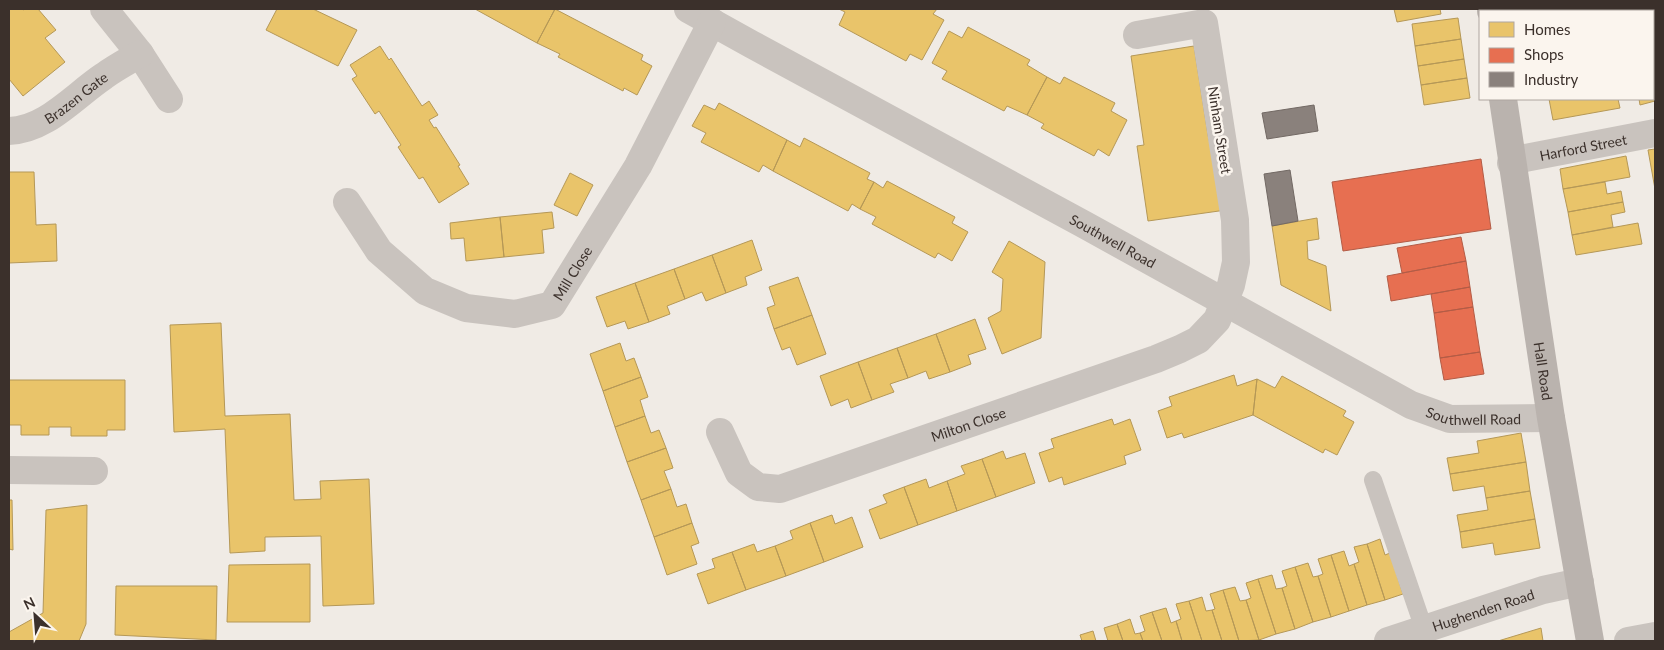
<svg xmlns="http://www.w3.org/2000/svg" width="1664" height="650" font-family="Lato,sans-serif">
<rect width="100%" height="100%" fill="#f0ebe5"/>
<path fill="#e9c46a" stroke="#b59857" d="M9 9H22L23 10 25 9H38L56 30 45 38 65 62 23 96 9 79Z
M277 9H313L357 30 338 66 266 30Z
M475 9H555L537 43Z
M555 9 643 55 641 60 652 66 637 95 624 88 623 91 558 57 560 54 537 43Z
M839 9H937L933 14 944 20 922 60 910 54 906 61 839 25 845 12Z
M1394 9H1440L1441 14 1397 22Z
M1533 9H1575L1562 11H1533Z
M1458 18 1461 39 1415 46 1412 24Z
M968 27 1030 60 1027 65 1047 77 1027 115 1007 106 1004 111 942 79 947 71 932 63 949 31 962 38Z
M1461 39 1464 59 1418 66 1415 46Z
M380 46 389 60 391 58 422 106 429 101 438 115 429 120 434 128 436 127 460 165 458 166 469 184 439 203 423 177 419 179 398 147 401 145 379 111 375 114 352 79 357 76 350 65Z
M1194 46 1208 135 1226 210 1148 221 1137 146 1144 145 1131 56Z
M1464 59 1467 78 1421 85 1418 66Z
M1653 70 1655 84V101L1640 105 1639 99H1653Z
M1047 77 1060 84 1064 77 1115 103 1111 111 1127 120 1109 156 1098 149 1094 156 1041 128 1044 124 1027 115Z
M1467 78 1470 98 1424 105 1421 85Z
M1549 99H1618L1620 108 1553 120Z
M719 103 787 140 773 171 763 165 759 172 701 142 706 133 692 126 704 105 715 110Z
M804 138 870 173 867 179 874 182 860 209 852 204 848 211 773 171 787 140 800 147Z
M1655 149V189L1648 150Z
M1626 156 1630 177 1563 189 1560 169Z
M9 172H34L36 225 56 224 57 261 9 263Z
M570 173 593 185 577 216 554 205Z
M887 181 955 217 952 223 968 232 952 261 938 253 935 258 872 224 876 217 860 209 874 182 883 188Z
M1605 182 1607 194 1621 191 1623 202 1568 212 1563 189Z
M1623 202 1625 212 1611 215 1613 227 1572 235 1568 212Z
M552 212 554 228 542 230 544 253 504 257 500 217Z
M500 217 504 257 466 261 464 238 451 239 450 223Z
M1317 218 1319 239 1307 241 1308 259 1326 266 1331 311 1281 285 1272 226Z
M1638 223 1642 244 1576 255 1572 235Z
M752 240 762 270 745 277 747 285 726 293 712 255Z
M1009 241 1045 262 1041 338 1002 354 988 318 1001 311 1003 279 992 272Z
M712 255 726 293 706 301 702 292 685 299 674 269Z
M674 269 685 299 667 306 670 314 649 322 635 283Z
M798 277 812 315 774 329 767 308 775 305 769 287Z
M635 283 649 322 628 329 625 321 607 327 596 297Z
M812 315 826 354 797 365 790 347 782 350 774 329Z
M975 319 986 349 968 355 971 364 950 372 936 334Z
M221 323 225 416 290 414 294 500 321 499 320 481 369 479 374 604 323 606 321 536 265 537V551L230 553 225 429 174 432 170 325Z
M936 334 950 372 929 379 926 371 908 378 897 348Z
M620 343 626 361 634 358 641 377 603 391 590 354Z
M897 348 908 378 890 384 894 392 872 400 858 362Z
M858 362 872 400 851 408 848 399 831 406 820 376Z
M1234 375 1237 386 1257 379 1253 415 1184 438 1182 433 1167 438 1158 411 1172 406 1169 397Z
M1282 376 1346 411 1343 416 1354 422 1337 455 1325 449 1323 453 1253 415 1257 379 1275 388Z
M641 377 648 397 640 400 645 416 615 427 603 391Z
M9 380H125V430H107V436H71V427H49V435H21V425H9Z
M645 416 651 433 659 430 666 448 627 462 615 427Z
M1112 419 1114 425 1130 419 1141 450 1124 456 1126 464 1064 485 1062 477 1049 482 1039 453 1054 448 1051 439Z
M1521 433 1526 462 1450 474 1447 458 1479 453 1477 441Z
M666 448 673 468 664 471 671 489 641 500 627 462Z
M1003 451 1006 459 1025 453 1035 483 996 497 982 459Z
M982 459 996 497 957 511 947 481 965 474 961 466Z
M1526 462 1530 491 1486 498 1484 486 1453 491 1450 474Z
M926 479 929 488 947 481 957 511 918 525 904 487Z
M904 487 918 525 880 539 869 510 887 503 883 495Z
M671 489 677 507 686 504 692 523 654 537 641 500Z
M1530 491 1535 519 1460 532 1457 515 1488 510 1486 498Z
M9 500H12L13 550 9 549Z
M87 505 86 624 79 641H9V632L43 613 46 510Z
M832 515 835 524 852 517 863 547 824 562 810 523Z
M1535 519 1540 548 1495 555 1493 543 1462 548 1460 532Z
M692 523 699 543 691 546 697 564 667 575 654 537Z
M810 523 824 562 786 576 775 546 793 539 790 531Z
M1380 539 1385 555 1390 553 1403 594 1385 600 1367 544Z
M754 544 757 552 775 546 786 576 746 590 732 552Z
M1367 544 1385 600 1367 605 1354 564 1359 562 1354 547Z
M1344 551 1349 566 1354 564 1367 605 1349 611 1331 555Z
M732 552 746 590 708 604 697 574 715 568 712 559Z
M1331 555 1349 611 1331 617 1318 576 1323 574 1318 559Z
M1308 563 1313 577 1318 576 1331 617 1313 622 1295 567Z
M310 564V622H227L229 565Z
M1295 567 1313 622 1295 629 1282 588 1287 586 1282 571Z
M1272 575 1276 589 1282 588 1295 629 1276 634 1258 579Z
M1258 579 1276 634 1259 640 1246 600 1251 598 1246 583Z
M116 586H217L216 640 115 635Z
M1235 587 1240 601 1246 600 1259 640 1239 641 1223 590Z
M1223 590 1239 641H1222L1212 610 1215 609 1210 594Z
M1202 597 1206 611 1212 610 1222 641H1202L1189 601Z
M1189 601 1202 641H1182L1176 621 1181 619 1176 604Z
M1166 608 1171 623 1176 621 1182 641H1162L1152 612Z
M1152 612 1162 641H1143L1140 633 1145 631 1140 616Z
M1130 619 1135 634 1140 633 1143 641H1123L1117 624Z
M1117 624 1123 641H1108L1104 628Z
M1541 628 1543 641H1498Z
M1093 631 1096 641H1082L1080 635Z"/>
<path fill="#e76f51" stroke="#b35c46" d="M1481 159 1491 229 1343 251 1332 182Z
M1461 237 1466 261 1402 273 1397 248Z
M1466 261 1470 287 1391 301 1387 276Z
M1470 287 1473 307 1434 313 1431 294Z
M1473 307 1480 352 1440 358 1434 313Z
M1480 352 1484 374 1444 380 1440 358Z"/>
<path fill="#8a817c" stroke="#726964" d="M1314 105 1318 131 1267 139 1262 113Z
M1290 170 1298 221 1272 226 1264 174Z"/>
<g fill="none" stroke-linecap="round" stroke-linejoin="round">
<path stroke="#c9c3be" stroke-width="18" d="M1373 480 1424 629"/>
<g stroke="#c9c3be" stroke-width="28">
<path d="M104 9 140 54 169 99"/>
<path id="s1" d="M688 9 751 44 1085 225 1411 405 1450 419 1551 418"/>
<path id="s2" d="M9 131C46 130 74 96 104 76 115 68 128 61 140 54"/>
<path id="s3" d="M1511 163 1525 158 1655 133"/>
<path id="s4" d="M347 202 379 251 425 291 466 308 515 314 552 305 638 166 712 22"/>
<path id="s5" d="M720 432 739 473 758 487 780 489 1156 359 1180 349 1198 340 1217 320 1231 285 1236 262 1235 220 1204 23 1137 35"/>
<path d="M9 470 94 471"/>
<path id="s6" d="M1388 641 1543 590 1580 582"/>
<path d="M1628 641 1655 636"/>
</g>
<g stroke="#bab3ae" stroke-width="28">
<path d="M1491 9V11"/>
<path id="s7" d="M1503 99 1551 418 1590 641"/>
</g>
</g>
<g text-anchor="middle" dominant-baseline="central" stroke-width="5" stroke-linejoin="round" paint-order="stroke">
<g font-size="14" fill="#3b302b" stroke="#fbf5ee">
<text stroke="none"><textPath href="#s2" startOffset="76">Brazen Gate</textPath></text>
<text transform="translate(1220 130) rotate(81)">Ninham Street</text>
<text stroke="none"><textPath href="#s3" startOffset="74">Harford Street</textPath></text>
<text stroke="none"><textPath href="#s1" startOffset="484">Southwell Road</textPath></text>
<text stroke="none"><textPath href="#s4" startOffset="289">Mill Close</textPath></text>
<text stroke="none"><textPath href="#s7" startOffset="275">Hall Road</textPath></text>
<text stroke="none"><textPath href="#s1" startOffset="889">Southwell Road</textPath></text>
<text stroke="none"><textPath href="#s5" startOffset="290">Milton Close</textPath></text>
<text stroke="none"><textPath href="#s6" startOffset="100">Hughenden Road</textPath></text>
</g>
</g>
<rect width="1664" height="650" fill="none" stroke="#3b302b" stroke-width="20"/>
<rect x="1479" y="10" width="175" height="90" fill="#fbf5ee" stroke="#aea6a0"/>
<rect x="1489" y="22" width="25" height="15" fill="#e9c46a" stroke="#aea6a0"/>
<text x="1524" y="35" font-size="15" fill="#3b302b">Homes</text>
<rect x="1489" y="48" width="25" height="15" fill="#e76f51" stroke="#aea6a0"/>
<text x="1524" y="60" font-size="15" fill="#3b302b">Shops</text>
<rect x="1489" y="72" width="25" height="15" fill="#8a817c" stroke="#aea6a0"/>
<text x="1524" y="85" font-size="15" fill="#3b302b">Industry</text>
<g transform="translate(35 615) rotate(334)" stroke="#fbf5ee" stroke-width="4" paint-order="stroke">
<path d="M0-4L9 19L0 12L-9 19Z" fill="#3b302b"/>
<text y="-8" font-size="14" font-weight="bold" text-anchor="middle" fill="#3b302b">N</text>
</g>
</svg>
